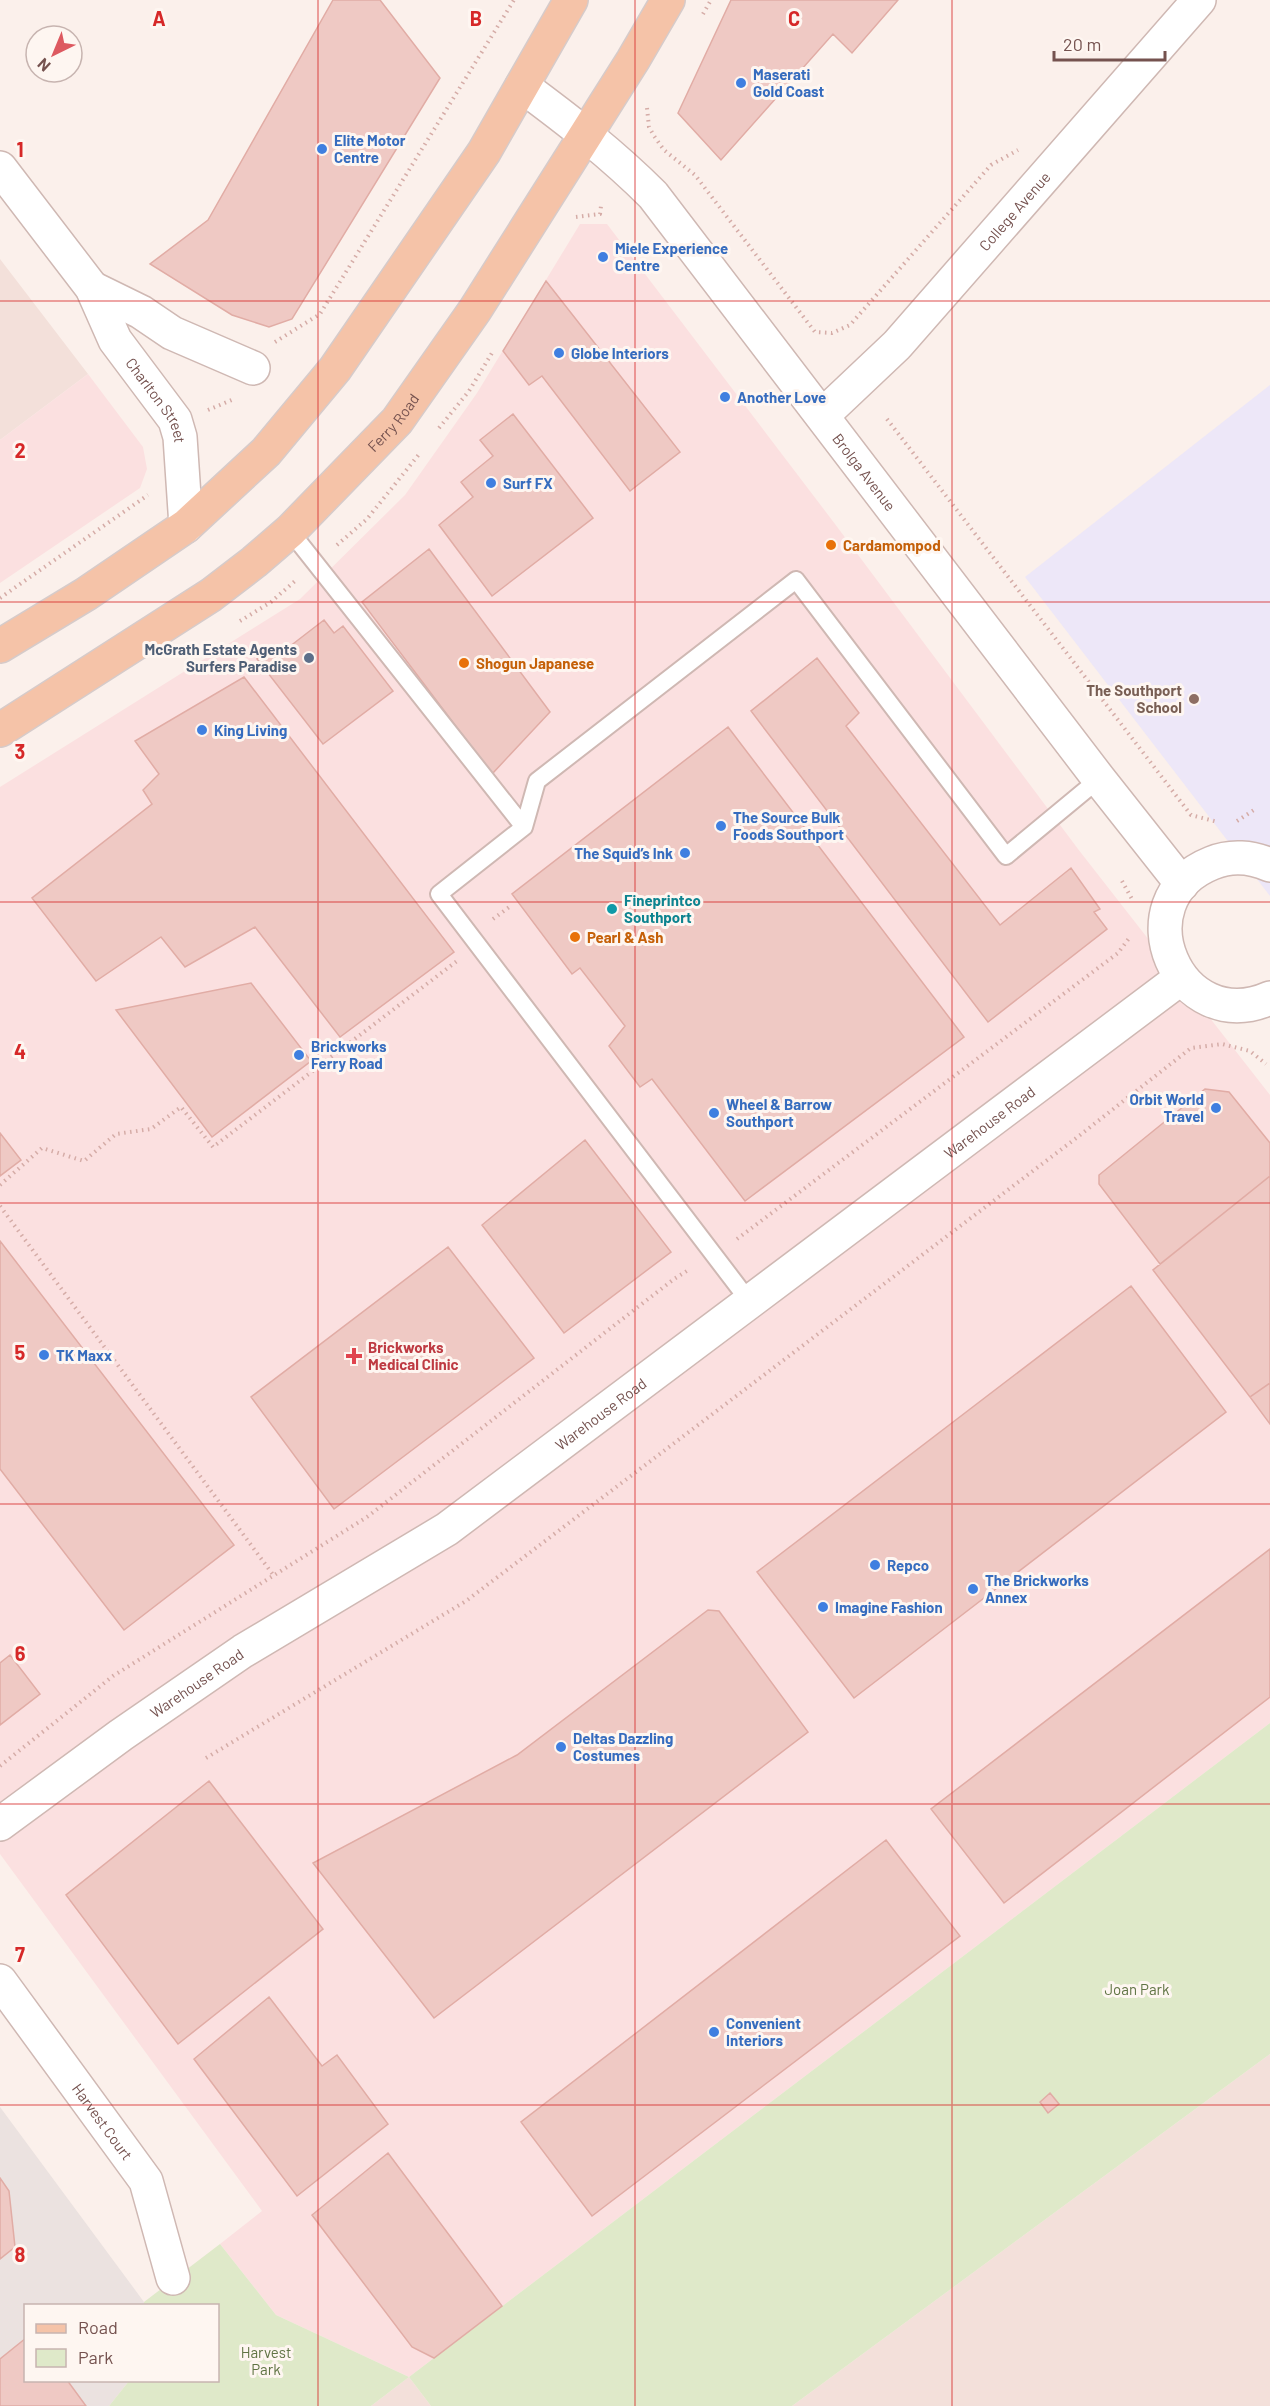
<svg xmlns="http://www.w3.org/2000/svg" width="1270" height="2406" font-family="Barlow,sans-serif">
<rect width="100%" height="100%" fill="#fbf0eb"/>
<path fill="#f3e0da" d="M0 259 88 374 0 440Z
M1270 2054V2406H792Z
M409 2377 431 2406H371Z"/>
<path fill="#fbe0e0" d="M580 224H607L835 524 1078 849 1270 1095V1723L409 2377 276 2315 220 2244 262 2211 0 1854V787L300 599 405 495 477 393Z
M88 374 143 447 147 469 140 488 0 583V440Z"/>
<path fill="#ebe2e0" d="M0 2107 144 2302V2306H26V2380L129 2381 109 2406H0Z"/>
<path fill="#ede7f8" d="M1270 385V896L1025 577Z"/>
<path fill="#dfe9c9" d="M1270 1723V2054L792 2406H431L409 2377 371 2406H109L129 2381 218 2380V2306H144V2302L220 2244 276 2315 409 2377Z"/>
<path fill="#efc9c4" stroke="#e1aca5" stroke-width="1.5" d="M333 0H380L440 78 292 319 269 327 232 315 150 264 208 220Z
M731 0H898L852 53 833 34 721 160 678 113Z
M546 281 680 452 630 491 542 376 529 385 503 351Z
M513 414 593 518 492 596 439 525 473 497 461 482 493 456 480 440Z
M429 549 550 712 492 774 362 602Z
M324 620 334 633 343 626 393 691 323 744 257 659 271 649 276 657Z
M817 658 859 713 846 726 1000 925 1071 868 1100 909 1094 912 1107 929 988 1022 751 711Z
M244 677 454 952 340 1037 255 927 185 967 161 937 96 981 32 898 152 804 143 790 159 774 135 741Z
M728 727 964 1037 745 1201 652 1079 640 1087 609 1046 625 1026 580 968 572 974 512 894Z
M251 983 311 1061 212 1137 116 1010Z
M1205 1089 1229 1092 1270 1143V1176L1160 1264 1099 1184V1175Z
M0 1133 21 1160 0 1176Z
M585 1140 671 1252 564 1333 482 1225Z
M1270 1176V1383L1250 1397 1153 1270Z
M0 1241 234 1545 124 1630 0 1469Z
M448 1247 534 1358 334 1509 251 1397Z
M1131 1286 1226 1412 854 1698 757 1572Z
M1270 1383V1424L1250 1397Z
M1270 1549V1697L1004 1903 931 1809Z
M708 1610 719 1611 808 1732 434 2018 313 1863 517 1755Z
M10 1655 40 1694 0 1725V1663Z
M209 1781 323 1929 178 2044 66 1895Z
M886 1840 960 1936 592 2216 521 2122Z
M269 1997 322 2066 337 2055 388 2124 297 2196 194 2059Z
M1050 2093 1059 2104 1048 2113 1040 2102Z
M388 2153 502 2306 434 2358 412 2347 312 2215Z
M0 2178 9 2191 15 2247 0 2259Z
M26 2338V2380H67L86 2406H0V2359Z"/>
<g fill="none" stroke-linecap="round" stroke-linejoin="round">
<defs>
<path id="lane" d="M290 531 524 827
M749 1301 439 894 524 827 537 781 796 580 1006 856 1099 779"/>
<g id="street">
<path id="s1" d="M522 86C568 120 612 154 653 195L1099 779 1182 884"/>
<path id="s2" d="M0 168 92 288 115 340 175 420 180 437 186 526"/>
<path d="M92 288 141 312 172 333 253 368"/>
<path id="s3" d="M823 415 897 345 1199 0"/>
<path d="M1270 865C1252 857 1231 855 1212 863 1119 900 1178 1039 1270 998"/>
<path id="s4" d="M0 1824 121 1735 243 1651 447 1529 1181 978"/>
<path id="s5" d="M0 1981 146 2181 173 2278"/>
</g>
<g id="primary">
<path d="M0 646 86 594 186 526 266 452 335 369 484 152 571 0"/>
<path id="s6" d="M0 730 211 595 254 562 290 531 397 421 475 310 633 60 668 0"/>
</g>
</defs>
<use href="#lane" stroke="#cfb8b3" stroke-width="20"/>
<use href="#street" stroke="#cfb8b3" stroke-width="36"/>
<use href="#primary" stroke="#d6cbca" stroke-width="36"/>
<path stroke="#d5aca7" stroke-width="4" stroke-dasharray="1.5 4.5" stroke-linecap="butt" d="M703 14 711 0
M647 108 649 127 654 136 664 150 695 175 815 332 832 333 850 325 991 165 1018 150
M576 217 600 214 601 206
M275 342 320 314 514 0
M208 410 234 399
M887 419 1191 815 1218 822
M439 428 469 391 492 353
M337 545 367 519 420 453
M0 598 148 495
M240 621 271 602 295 581
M1237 821 1257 808
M1122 881 1133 901
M493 919 512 905
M0 1185 42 1148 84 1161 116 1134 151 1129 181 1107 213 1147 457 961
M0 1206 274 1576
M737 1239 1118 953 1130 937
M206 1758 466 1601 1075 1139 1191 1048 1222 1044 1250 1051 1266 1064
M0 1766 113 1676 367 1517 674 1279 690 1269"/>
<use href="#lane" stroke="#fff" stroke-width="16"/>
<use href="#street" stroke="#fff" stroke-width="33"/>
<use href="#primary" stroke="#f5c3a8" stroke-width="33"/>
</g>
<path fill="none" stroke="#d62828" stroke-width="1.5" stroke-opacity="0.55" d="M318 0V2406M635 0V2406M952 0V2406M0 301H1270M0 602H1270M0 902H1270M0 1203H1270M0 1504H1270M0 1804H1270M0 2105H1270"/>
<g fill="#3f7fe0" stroke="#fef6f1" stroke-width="2">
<circle cx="741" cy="83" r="6"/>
<circle cx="322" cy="149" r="6"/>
<circle cx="603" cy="257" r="6"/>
<circle cx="559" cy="353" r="6"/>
<circle cx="725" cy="397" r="6"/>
<circle cx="491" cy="483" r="6"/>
<circle cx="202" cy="730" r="6"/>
<circle cx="721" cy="826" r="6"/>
<circle cx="685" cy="853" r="6"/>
<circle cx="299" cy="1055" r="6"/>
<circle cx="1216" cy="1108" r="6"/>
<circle cx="714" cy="1113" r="6"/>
<circle cx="44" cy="1355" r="6"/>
<circle cx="875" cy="1565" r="6"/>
<circle cx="973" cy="1589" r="6"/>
<circle cx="823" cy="1607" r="6"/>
<circle cx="561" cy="1747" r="6"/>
<circle cx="714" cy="2032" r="6"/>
</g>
<g fill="#e8710a" stroke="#fef6f1" stroke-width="2">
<circle cx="831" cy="545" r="6"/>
<circle cx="464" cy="663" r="6"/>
<circle cx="575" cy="937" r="6"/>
</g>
<circle fill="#5c6f8a" stroke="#fef6f1" stroke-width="2" cx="309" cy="658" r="6"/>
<circle fill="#8d6e63" stroke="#fef6f1" stroke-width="2" cx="1194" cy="699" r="6"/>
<circle fill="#0f9aa8" stroke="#fef6f1" stroke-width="2" cx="612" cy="909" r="6"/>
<path fill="#e0444e" stroke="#fef6f1" stroke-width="2" d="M351 1347h6v6h6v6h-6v6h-6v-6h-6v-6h6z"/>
<g text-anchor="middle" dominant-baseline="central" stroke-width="6" stroke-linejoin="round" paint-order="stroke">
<g font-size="15" font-weight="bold" fill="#366cbe" stroke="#fef6f1" text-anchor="start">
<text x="753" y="74">Maserati<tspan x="753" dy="17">Gold Coast</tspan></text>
<text x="334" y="140">Elite Motor<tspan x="334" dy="17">Centre</tspan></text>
<text x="615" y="248">Miele Experience<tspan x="615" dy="17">Centre</tspan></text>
<text x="571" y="353">Globe Interiors</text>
<text x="737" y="397">Another Love</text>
<text x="503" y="483">Surf FX</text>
<text x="214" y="730">King Living</text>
<text x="733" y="817">The Source Bulk<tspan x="733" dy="17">Foods Southport</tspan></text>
<text x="673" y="853" text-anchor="end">The Squid’s Ink</text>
<text x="311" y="1046">Brickworks<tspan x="311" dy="17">Ferry Road</tspan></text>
<text x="1204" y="1099" text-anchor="end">Orbit World<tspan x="1204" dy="17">Travel</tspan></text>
<text x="726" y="1104">Wheel &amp; Barrow<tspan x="726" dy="17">Southport</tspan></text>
<text x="56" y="1355">TK Maxx</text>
<text x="887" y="1565">Repco</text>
<text x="985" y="1580">The Brickworks<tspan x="985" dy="17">Annex</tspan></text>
<text x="835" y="1607">Imagine Fashion</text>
<text x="573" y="1738">Deltas Dazzling<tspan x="573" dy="17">Costumes</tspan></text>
<text x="726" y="2023">Convenient<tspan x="726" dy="17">Interiors</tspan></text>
</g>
<g font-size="15" fill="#75524f" stroke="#fef6f1">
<text stroke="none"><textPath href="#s3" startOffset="280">College Avenue</textPath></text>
<text stroke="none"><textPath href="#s2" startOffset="282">Charlton Street</textPath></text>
<text stroke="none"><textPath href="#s6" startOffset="502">Ferry Road</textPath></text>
<text stroke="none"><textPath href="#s1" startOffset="519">Brolga Avenue</textPath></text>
<text stroke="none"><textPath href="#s4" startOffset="1214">Warehouse Road</textPath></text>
<text stroke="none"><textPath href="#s4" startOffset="728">Warehouse Road</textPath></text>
<text stroke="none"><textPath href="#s4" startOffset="242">Warehouse Road</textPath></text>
<text stroke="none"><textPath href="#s5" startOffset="174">Harvest Court</textPath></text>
</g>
<g font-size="15" font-weight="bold" fill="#c56008" stroke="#fef6f1" text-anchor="start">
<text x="843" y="545">Cardamompod</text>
<text x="476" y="663">Shogun Japanese</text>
<text x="587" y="937">Pearl &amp; Ash</text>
</g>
<g font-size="15" font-weight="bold" fill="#4e5e75" stroke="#fef6f1" text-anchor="end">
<text x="297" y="649">McGrath Estate Agents<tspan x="297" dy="17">Surfers Paradise</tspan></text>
</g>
<g font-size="15" font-weight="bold" fill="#785e54" stroke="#fef6f1" text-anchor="end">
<text x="1182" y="690">The Southport<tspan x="1182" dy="17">School</tspan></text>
</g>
<g font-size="15" font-weight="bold" fill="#0d838f" stroke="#fef6f1" text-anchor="start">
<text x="624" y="900">Fineprintco<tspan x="624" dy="17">Southport</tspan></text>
</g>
<g font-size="15" font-weight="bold" fill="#be3a42" stroke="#fef6f1" text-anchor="start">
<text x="368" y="1347">Brickworks<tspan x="368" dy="17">Medical Clinic</tspan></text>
</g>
<g font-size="15" fill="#607444" stroke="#fef6f1">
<text x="1137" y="1989">Joan Park</text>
<text x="266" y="2352">Harvest<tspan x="266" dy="17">Park</tspan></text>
</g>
</g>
<g font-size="20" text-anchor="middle" font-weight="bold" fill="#d62828" stroke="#fef6f1" stroke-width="6" stroke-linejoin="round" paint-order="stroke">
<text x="159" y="26">A</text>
<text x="476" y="26">B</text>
<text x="794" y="26">C</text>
<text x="20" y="157">1</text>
<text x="20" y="458">2</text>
<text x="20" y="759">3</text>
<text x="20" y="1059">4</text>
<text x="20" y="1360">5</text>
<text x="20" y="1661">6</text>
<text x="20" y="1962">7</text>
<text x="20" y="2262">8</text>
</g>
<rect x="24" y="2304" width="195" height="78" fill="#fef6f1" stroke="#c7b4b0" stroke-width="1.5"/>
<rect x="36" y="2324" width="30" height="9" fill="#f5c3a8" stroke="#c7b4b0" stroke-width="1.5"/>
<text x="78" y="2334" font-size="18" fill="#75524f">Road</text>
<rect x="36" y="2349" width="30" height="18" fill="#dfe9c9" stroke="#c7b4b0" stroke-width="1.5"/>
<text x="78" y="2364" font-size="18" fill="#75524f">Park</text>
<g transform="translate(54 54) rotate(223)"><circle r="28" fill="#fef6f1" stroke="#c7b4b0" stroke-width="1.5"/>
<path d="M0-4.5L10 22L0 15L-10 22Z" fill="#dd5960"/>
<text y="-9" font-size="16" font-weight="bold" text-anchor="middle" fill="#75524f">N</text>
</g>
<path d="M1054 51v9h111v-9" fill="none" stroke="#75524f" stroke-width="3"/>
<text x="1063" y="51" font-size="18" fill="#75524f" stroke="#fef6f1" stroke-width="4.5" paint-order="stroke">20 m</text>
</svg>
